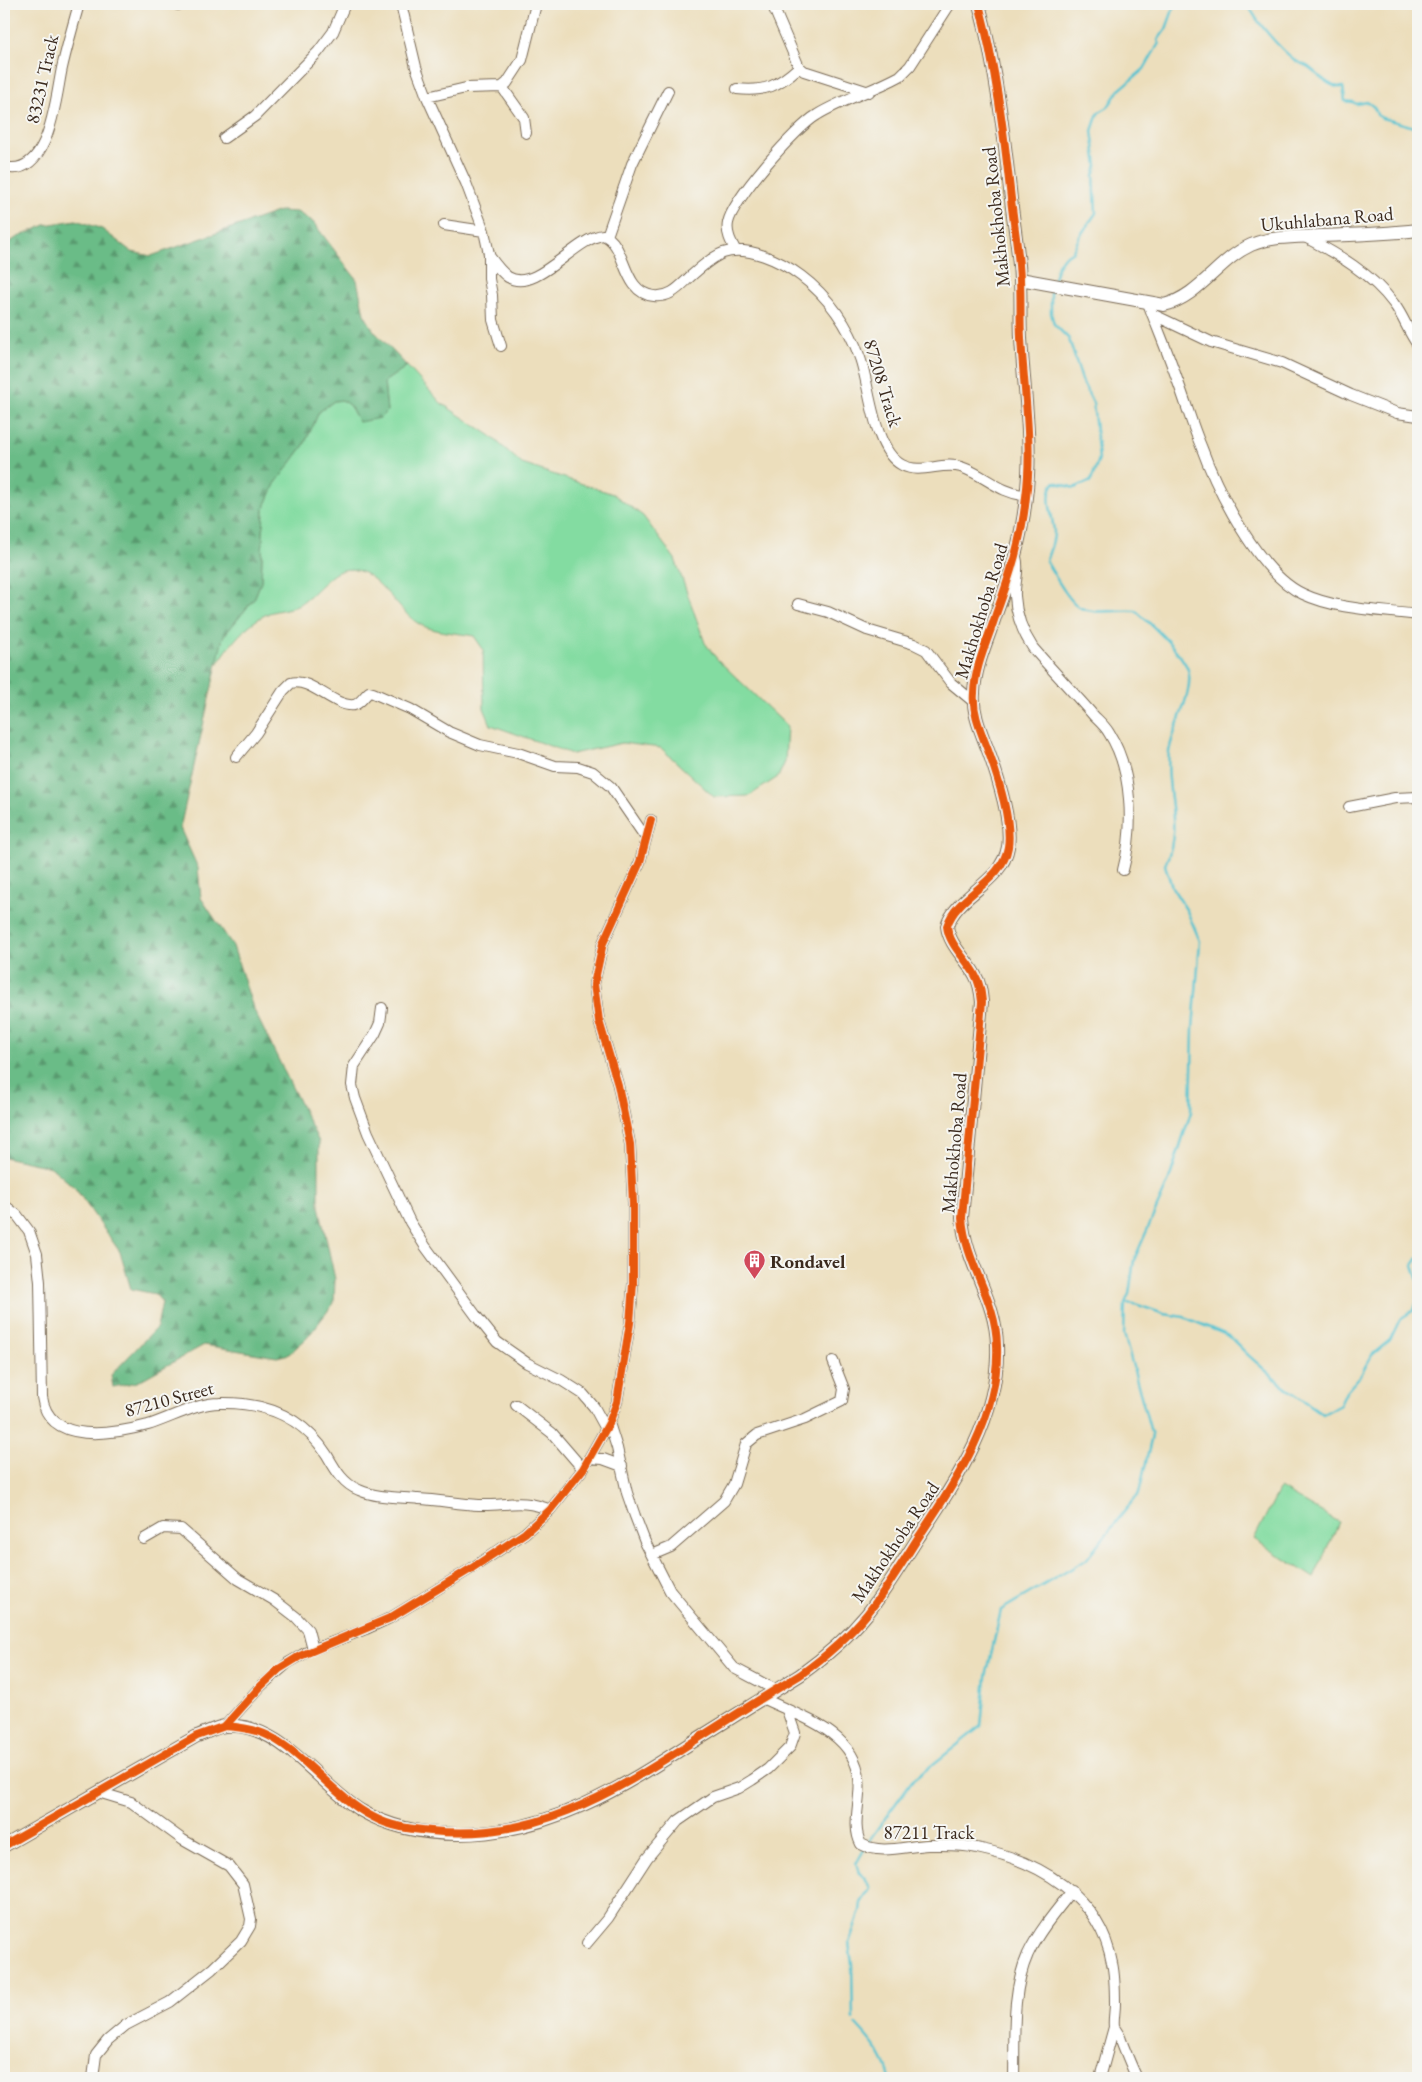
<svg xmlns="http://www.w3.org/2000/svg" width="1422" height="2082" font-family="'EB Garamond',serif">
<defs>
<pattern id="forest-firs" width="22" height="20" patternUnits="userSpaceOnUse" patternTransform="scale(1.25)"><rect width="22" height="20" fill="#6abc87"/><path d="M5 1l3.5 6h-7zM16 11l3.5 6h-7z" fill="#58996e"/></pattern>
</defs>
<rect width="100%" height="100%" fill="#f6f6f2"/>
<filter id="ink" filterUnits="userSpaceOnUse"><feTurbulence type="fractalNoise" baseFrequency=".02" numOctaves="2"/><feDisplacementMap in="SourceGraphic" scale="10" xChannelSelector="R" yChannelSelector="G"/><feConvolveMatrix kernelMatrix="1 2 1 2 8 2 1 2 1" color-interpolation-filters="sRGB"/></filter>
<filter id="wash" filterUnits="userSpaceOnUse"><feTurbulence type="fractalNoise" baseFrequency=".0096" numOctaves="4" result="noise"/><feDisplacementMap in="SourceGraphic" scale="20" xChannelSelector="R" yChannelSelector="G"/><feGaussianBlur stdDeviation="1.12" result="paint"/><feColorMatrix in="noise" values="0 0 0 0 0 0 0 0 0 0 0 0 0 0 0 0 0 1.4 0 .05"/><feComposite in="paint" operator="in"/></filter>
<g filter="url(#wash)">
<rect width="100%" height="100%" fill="#ecdebc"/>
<path fill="#83dca1" stroke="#5f8360" d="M407 366 441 403 491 436 522 464 613 494 643 516 675 559 705 643 717 659 787 726 785 762 778 777 749 796 714 797 661 748 622 743 572 754 491 725 484 708 483 649 474 636C459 633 434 632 421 625 395 612 374 559 340 571 327 575 309 601 295 606 287 610 277 610 269 613 246 623 229 646 216 666L223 637 254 599 261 582 264 509 275 484 304 445 319 412 334 401 342 400 350 406 359 422 387 411 384 382Z
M1280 1488 1339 1522 1314 1578 1254 1539Z"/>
<path fill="url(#forest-firs)" stroke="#527352" d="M280 211 297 212 313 222 357 280 364 314 374 331 407 366 384 382 387 411 380 418 359 422 350 406 342 400 334 401 319 412 304 445 275 484 264 509 261 582 254 599 223 637 180 828 198 868 201 898 233 946 253 1008 319 1142V1206L335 1279 334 1303 307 1338 289 1354 277 1357 204 1345 137 1382 113 1387 111 1375 157 1327 162 1302 155 1294 131 1289 120 1252 75 1188 51 1167 4 1157V246L16 238 45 225 76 220 102 229 132 252 151 256Z"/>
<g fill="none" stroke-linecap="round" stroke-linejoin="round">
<path stroke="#57c3d0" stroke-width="2.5" d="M1248 4C1256 22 1280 49 1296 61 1299 63 1303 64 1307 66 1318 73 1329 89 1343 87L1345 101 1353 102 1356 104 1367 102C1372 105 1376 108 1377 115L1382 118 1418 128
M1053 282 1058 265 1064 257 1073 251 1080 236 1096 213 1094 175 1097 166 1092 131 1098 113 1108 107 1118 91 1144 69 1159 43 1158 40 1166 29 1174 7 1181 4
M1418 1258 1413 1265 1418 1281
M1125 1303 1135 1304 1164 1314 1184 1317 1229 1336 1248 1355 1282 1385 1323 1414 1340 1405 1346 1392 1361 1375 1372 1355 1390 1340 1400 1319 1414 1310 1418 1299
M867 1843 912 1781 981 1726 986 1677 1001 1610 1086 1560 1139 1493 1152 1436 1124 1334 1125 1303 1129 1294 1134 1260 1169 1180 1191 1112 1193 1029 1200 941 1187 911 1172 887 1165 865C1184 824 1164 793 1169 752 1172 730 1197 687 1187 667 1178 649 1152 625 1136 611 1119 609 1097 615 1081 608 1069 603 1053 572 1046 561 1049 552 1054 542 1054 533 1054 519 1043 494 1055 482L1074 488 1091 481 1099 459 1093 403 1083 383 1069 339 1054 324 1051 313V290
M853 2019 852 1964 849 1943 860 1911 861 1903 870 1889 865 1877 859 1873 856 1864 865 1848
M856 2025C871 2041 885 2057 890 2078"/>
</g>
</g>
<g filter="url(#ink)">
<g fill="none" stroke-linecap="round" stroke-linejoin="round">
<defs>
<path id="minor" d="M401 4 416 67 427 97 466 183 484 231 489 254V279L492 295 493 320 501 346
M772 4 799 67 804 71 869 92
M178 5V4
M502 87 524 118 526 133
M737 89C766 92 778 86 799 67
M427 97 466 88 502 87 507 83 522 60 536 4
M224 138 255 116 318 52 333 32 345 4
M4 167C50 179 56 95 62 68 67 46 73 25 79 4
M444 225 484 231
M607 236 632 164 668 91
M1305 237C1337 254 1372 274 1394 304 1404 317 1408 332 1418 345
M736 251C731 242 726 233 728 223 732 200 796 127 817 115 843 99 873 91 900 76L910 66 950 4
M490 257C495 264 501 272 508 277 536 294 575 238 603 235 627 243 621 293 654 296 671 298 680 286 692 275 700 268 712 257 723 253 748 245 781 261 801 276 828 296 849 326 860 358 870 386 873 450 902 465 921 475 942 461 961 467 987 476 997 492 1027 496
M1148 303C1158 330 1169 355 1178 382 1186 403 1192 425 1201 446 1217 490 1259 574 1303 594 1337 610 1381 610 1418 615
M1152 314 1211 342 1282 363 1351 395 1397 413 1418 416
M1016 557C1020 570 1014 583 1015 596 1016 615 1023 633 1033 648 1053 671 1074 693 1094 716 1099 721 1105 726 1109 733 1133 770 1134 829 1123 870
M798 604 828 612 867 630 914 644 926 650 951 683 974 702
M236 757 256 733 283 691 291 683C310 677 335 708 354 705 360 704 364 696 369 692L373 693 410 709 449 732 480 745 518 753 555 766 578 767 593 772 611 787 646 838
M1349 807 1395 798 1418 797
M382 1008 380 1023 375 1034 354 1066 352 1085 355 1098 368 1133 410 1222 425 1246 477 1317 497 1342 527 1363 561 1380 583 1394 594 1407 606 1429
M4 1205 17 1215 29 1231 37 1254 40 1282 42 1397C49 1446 114 1434 148 1425 171 1418 196 1403 220 1403 265 1402 302 1416 327 1455 335 1469 343 1484 359 1490 377 1498 399 1497 419 1499 439 1500 459 1504 479 1505 507 1506 522 1498 550 1510
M516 1405 552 1433 583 1469
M609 1423 617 1448 627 1493 635 1516 645 1542 670 1591 734 1668 776 1690
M589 1458 603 1459 622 1466
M144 1539 163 1528 181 1529 238 1579 274 1600 296 1617 308 1630 313 1649
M652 1555 671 1547 724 1501 734 1484 746 1444 757 1435 805 1419 842 1401 844 1389 833 1361
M762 1698C805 1719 866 1735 859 1795 858 1811 853 1829 861 1844 881 1855 906 1846 928 1845 944 1845 962 1844 977 1848 1039 1861 1100 1896 1112 1963 1115 1976 1115 1990 1115 2004 1115 2011 1113 2020 1114 2027 1116 2031 1120 2035 1121 2040 1126 2053 1131 2066 1137 2078
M225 1726 261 1686 288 1663 307 1652 366 1629 390 1618 472 1568 525 1533 550 1510 583 1469 609 1423 617 1402 630 1323 633 1284V1203L630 1144 618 1085 599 1021 594 984 603 943 640 862 651 820
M587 1943 608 1918 647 1858 678 1821 713 1797 739 1788 752 1780 768 1769 790 1747 795 1733 787 1710
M93 2078 96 2055 108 2040 126 2025 170 2002 212 1969 241 1941 250 1926 251 1919 243 1884 229 1866 183 1840 131 1802 98 1792
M1014 2078C1015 2037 1011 1992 1028 1954 1039 1931 1056 1911 1072 1891
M1100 2078 1114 2027"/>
<path id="tertiary" d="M1020 279 1164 305C1200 296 1218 260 1251 245 1271 236 1297 237 1319 236 1352 235 1385 234 1418 230
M4 1846 197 1736C206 1733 216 1727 225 1726 280 1721 319 1785 360 1810 389 1827 425 1834 458 1834 549 1834 621 1788 694 1741 729 1719 765 1697 800 1675 825 1657 848 1637 867 1614 886 1590 902 1563 918 1538 956 1481 1000 1417 997 1345 996 1298 966 1266 962 1218L982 1002C981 992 980 983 975 975 966 958 949 945 947 926 957 894 1002 883 1008 847 1012 821 998 778 989 753 982 734 972 714 974 693 975 665 988 640 996 614 1010 576 1022 538 1026 497 1033 444 1024 392 1021 338 1020 319 1021 300 1020 280 1019 253 1014 226 1011 199 1004 133 996 68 979 4"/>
</defs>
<use href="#minor" stroke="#796955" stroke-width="12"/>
<use href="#tertiary" stroke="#796955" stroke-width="14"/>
<use href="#minor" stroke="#fff" stroke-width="10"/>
<use href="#tertiary" stroke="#fff" stroke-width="12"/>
<defs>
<path id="cycleway" d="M225 1726C240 1727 255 1729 269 1736 306 1755 334 1797 373 1817 391 1827 411 1829 431 1831 532 1842 610 1795 691 1743 727 1720 763 1697 800 1675 825 1657 848 1637 867 1614 886 1590 902 1563 918 1538 956 1481 1000 1417 997 1345 996 1298 966 1266 962 1218L982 1002C981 992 980 983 975 975 966 958 949 945 947 926 957 894 1002 883 1008 847 1012 821 998 778 989 753 982 734 972 714 974 693 975 665 988 640 996 614 1010 576 1022 538 1026 497 1033 444 1024 392 1021 338 1020 319 1021 300 1020 280 1019 253 1014 226 1011 199 1004 133 996 68 979 4
M4 1846 197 1736 225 1726 261 1686 279 1669 300 1656 390 1618 472 1568 525 1533 550 1510 583 1469 609 1423 617 1402 630 1323 633 1284V1203L630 1144 618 1085 599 1021 594 984 603 943 640 862 651 820"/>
</defs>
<use href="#cycleway" stroke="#f6f6f2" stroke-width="11"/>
<use href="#cycleway" stroke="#e8590c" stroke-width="8"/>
</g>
</g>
<defs>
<symbol id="building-pin" viewBox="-11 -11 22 30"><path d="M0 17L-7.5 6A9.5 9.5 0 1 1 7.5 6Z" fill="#d1495b" stroke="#f6f6f2"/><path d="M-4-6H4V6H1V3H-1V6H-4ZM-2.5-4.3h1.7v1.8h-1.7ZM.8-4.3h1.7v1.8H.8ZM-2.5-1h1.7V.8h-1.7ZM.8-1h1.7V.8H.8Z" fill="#fff"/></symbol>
</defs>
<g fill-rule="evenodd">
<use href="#building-pin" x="742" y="1248" width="25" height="34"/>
</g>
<g text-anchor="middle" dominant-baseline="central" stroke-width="4" stroke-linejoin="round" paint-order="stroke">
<g font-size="19" fill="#3b2a1e" stroke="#f6f6f2">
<text transform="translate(42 79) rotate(-77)">83231 Track</text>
<text transform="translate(996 217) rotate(-96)">Makhokhoba Road</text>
<text transform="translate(1327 219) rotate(-5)">Ukuhlabana Road</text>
<text transform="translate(883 383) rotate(73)">87208 Track</text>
<text transform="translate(981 611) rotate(-73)">Makhokhoba Road</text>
<text transform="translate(954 1143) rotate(-85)">Makhokhoba Road</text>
<text transform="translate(169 1399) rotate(-15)">87210 Street</text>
<text transform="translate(895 1542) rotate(-56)">Makhokhoba Road</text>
<text x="929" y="1832">87211 Track</text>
</g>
<g font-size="19" font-weight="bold" fill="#3b2a1e" stroke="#f6f6f2" text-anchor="start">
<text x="770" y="1261">Rondavel</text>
</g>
</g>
<rect width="1422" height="2082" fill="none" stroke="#f6f6f2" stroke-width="20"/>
</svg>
